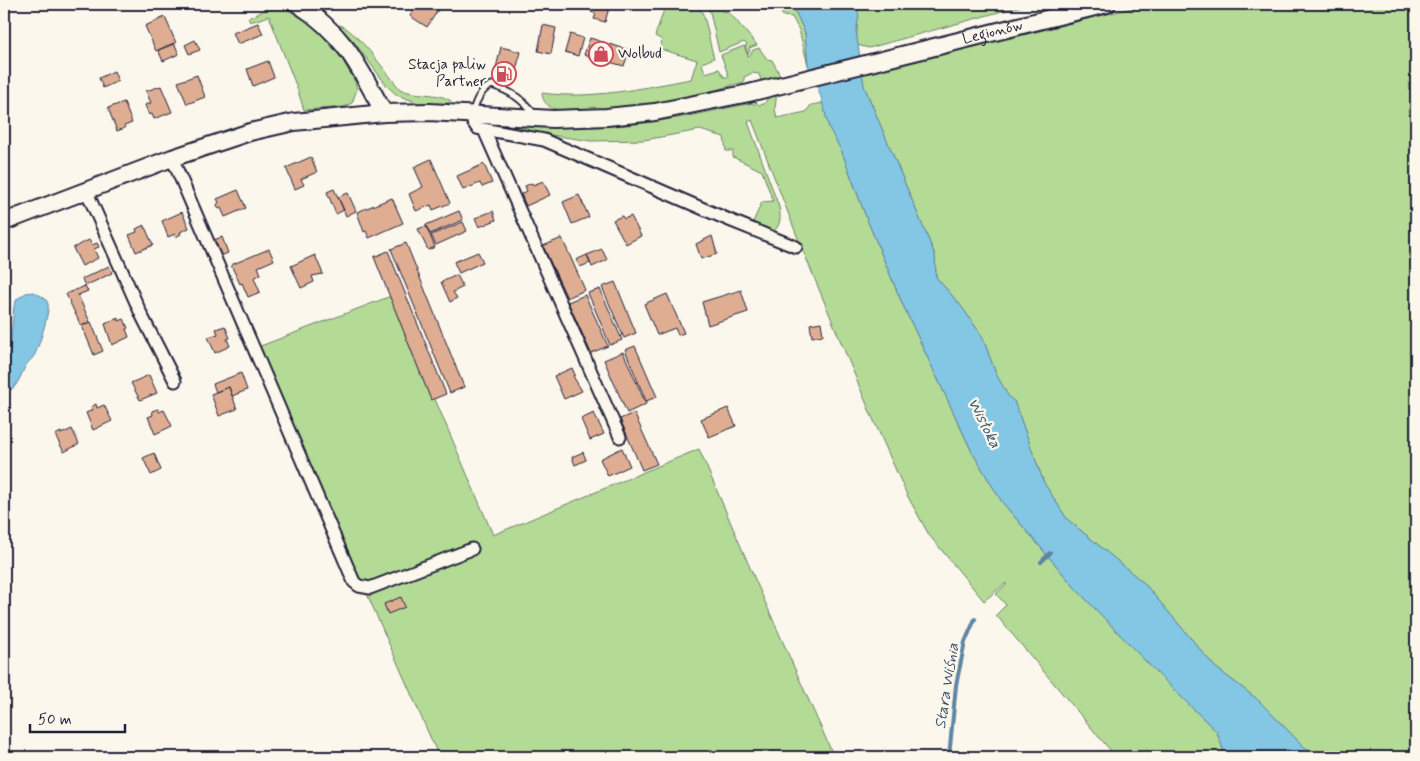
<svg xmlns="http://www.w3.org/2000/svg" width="1420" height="761" font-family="Mynerve,sans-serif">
<rect width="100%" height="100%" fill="#fbf7ec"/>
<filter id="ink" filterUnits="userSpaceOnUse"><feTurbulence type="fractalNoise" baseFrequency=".02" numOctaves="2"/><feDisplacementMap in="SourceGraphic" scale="10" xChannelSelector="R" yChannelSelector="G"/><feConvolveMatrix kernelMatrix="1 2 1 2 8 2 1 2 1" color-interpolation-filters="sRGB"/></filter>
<g filter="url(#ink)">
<path fill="#b4db96" stroke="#6b7e68" d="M261 4H278L308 22 323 36 342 59 355 82 357 89 352 103 344 107 304 110 297 88 269 16 250 22 248 18 265 10Z
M666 4H698C708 20 708 40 714 58L702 63 705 73 719 69 724 77H729L721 55 744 46 748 56 751 54 753 50 759 48 767 59 772 60 779 73 775 109 777 118 806 112 811 105 823 103 829 127 842 152 866 217 902 303 972 452 1002 502 1077 590 1155 671 1217 732 1224 752 1231 757H1116L996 615 1006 605 996 594 1006 585V583L984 601 929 535 907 495 870 412 799 241 752 120 748 122 779 207C781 216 781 227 772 232L762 229 570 146 753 222 762 202 773 201 762 171 733 157V151H726L724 137 700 130 644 140 591 141 491 126 492 124C531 126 571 129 610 126 655 124 698 114 742 105L752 103 754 105 756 102 759 105 764 104 767 100 759 74 752 73 744 77V82C731 85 717 90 704 93 662 103 617 112 575 110 567 110 559 111 552 108 546 105 542 99 542 93 592 100 642 88 691 79L697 60 660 49 662 40 655 36Z
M705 4H717L723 12 728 11 757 45 749 48 750 51 748 54 745 46 747 45 744 42 719 52 710 12Z
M744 4H792L805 33 808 65 799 30 792 17 783 16 781 12Z
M856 4H1028L869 48 857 45C856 29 859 19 856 4Z
M1148 4H1416V757H1325L1304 747 1257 699 1215 667 1144 583 1067 519 1044 483 1014 401 1009 398 996 374 982 336 961 306 936 277 935 255 864 86 862 75Z
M341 25C361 36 384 70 400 89 415 97 437 91 451 101L450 103 421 104 397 95 387 86 355 43 339 26Z
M391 296 493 535 699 449 754 577 834 757H439L258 347Z"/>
<path fill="#84c7e5" stroke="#5d85a1" d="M792 4H856L859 16 856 31 864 86 935 255 936 277 961 306 982 336 996 374 1009 397 1014 401 1044 483 1067 519 1144 583 1215 667 1257 699 1304 747 1325 757H1231L1224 752 1217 732 1155 671 1077 590 1002 502 972 452 902 303 866 217 842 152 829 128 821 97 808 65 805 33Z
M33 292C39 295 46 297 48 304 50 312 38 349 34 356 32 359 28 362 26 365 21 374 17 390 6 392L4 389V367L10 348 14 306 17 299 26 293Z"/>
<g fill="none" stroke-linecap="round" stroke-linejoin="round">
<path stroke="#5d85a1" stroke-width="4" d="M1041 562 1050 553
M949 757 956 685 965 642 975 619"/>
</g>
<path fill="#dfad92" stroke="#22223b" d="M417 4H434L440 7 427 27 410 16Z
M594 4H610L605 22 594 19 596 14 591 12Z
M165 17 176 43 156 51 145 26Z
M258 23 263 34 238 44 233 33Z
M543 25 556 28 551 54 538 51Z
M570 34 583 38 578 56 565 52Z
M590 38 629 50 624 66 584 55Z
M195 40 200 50 189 54 185 45Z
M174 43 179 54 163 61 158 50Z
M501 47 521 52 515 73 496 68Z
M268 61 274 77 253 86 247 69Z
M114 71 118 81 103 88 99 78Z
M197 75 205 97 187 104 178 82Z
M161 86 172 112 154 119 152 114 149 115 145 105 151 103 146 91Z
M124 102 132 123 124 126 125 128 117 131 108 108Z
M311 157 317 172 301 179 304 185 295 189 286 168Z
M431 159 450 203 433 210 431 205 416 211 409 194 423 187 414 167Z
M484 164 492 183 482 187 480 183 463 190 457 176Z
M543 181 550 195 526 206 521 194 527 191 525 186 532 183 533 185Z
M334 189 344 210 336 214 327 192Z
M238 190 246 208 225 217 221 208 219 209 217 205 219 202 217 199Z
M348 193 356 211 346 216 338 197Z
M579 195 589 217 572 224 563 202Z
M392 198 403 223 369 238 366 231 364 232 357 212Z
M459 211 463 220 430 234 426 225Z
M493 211 496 220 479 227 475 218Z
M182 212 189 228 180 232 181 234 176 237 175 234 168 237 162 221Z
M622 216 624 219 631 216 641 236 626 244 613 220Z
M463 222 467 231 436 245 431 235Z
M144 225 153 245 136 252 129 235 137 232 136 229Z
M426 226 435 247 428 250 418 229Z
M712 236 717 254 701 259 696 244Z
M222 237 228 253 218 257 211 241Z
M562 238 585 290 567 298 543 246Z
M89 240 92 245 97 243 99 247 94 249 98 258 82 266 73 248Z
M406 243 464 387 450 393 391 249Z
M269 249 274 260 258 267 261 274 254 278 260 292 248 297 242 283 240 284 231 265Z
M602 249 607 260 592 267 587 255Z
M388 251 446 394 431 400 374 257Z
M478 252 483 262 459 273 454 262Z
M315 255 323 274 312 276 314 282 301 288 291 266Z
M587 255 590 263 580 267 576 260Z
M109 266 112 273 85 286 82 279Z
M457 275 463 287 453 292 457 298 450 302 441 282Z
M615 282 636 333 624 338 602 287Z
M85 286 88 291 78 295 90 322 81 326 66 294Z
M600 289 622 340 610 345 588 293Z
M741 290 748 312 708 325 702 302Z
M667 294 684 333 678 335 675 328 657 335 644 304Z
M585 295 608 346 591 353 568 302Z
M118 318 119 321 124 319 128 328 126 329 129 337 112 345 105 324Z
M91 322 103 351 94 355 82 326Z
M821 322 823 335 812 337 810 324Z
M225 326 230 338 227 339 230 346 215 353 208 337 218 334 216 329Z
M635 346 657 397 646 401 625 350Z
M623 352 646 404 627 413 604 360Z
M572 368 575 375 573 376 582 391 564 399 554 376Z
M241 373 247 390 232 396 229 387 216 392 213 384Z
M149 375 157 393 140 400 131 383Z
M229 387 237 409 219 416 211 394Z
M96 404 97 408 104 405 112 421 93 430 86 413 93 410 91 407Z
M728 408 736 426 709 437 701 419Z
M158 409 159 412 164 410 172 426 155 434 148 417 153 415 152 411Z
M594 413 604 434 590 440 581 419Z
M634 413 657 464 642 470 620 419Z
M72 429 79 444 64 452 55 435 61 432V434Z
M622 448 630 466 608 476 600 459Z
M583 452 586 460 575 465 572 457Z
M154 453 161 470 151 475 143 458Z
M401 597 405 607 388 614 384 604Z"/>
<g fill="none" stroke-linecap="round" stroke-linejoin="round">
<defs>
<path id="lane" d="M473 113C475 102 481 89 492 85 512 92 521 98 535 115"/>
<path id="street" d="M473 115V122L477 128 544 140 729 220 796 247
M484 130 620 437
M172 158 354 582 359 586 370 588 472 549
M86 190 142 316 175 381"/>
<g id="secondary">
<path d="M298 4C345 35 358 65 384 113"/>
<path id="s1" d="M4 222 172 158 250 132 294 122 384 113 429 112 553 119 607 117 655 112 749 93 1107 4"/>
</g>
</defs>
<use href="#lane" stroke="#22223b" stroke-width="9"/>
<use href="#street" stroke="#22223b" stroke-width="15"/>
<use href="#secondary" stroke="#22223b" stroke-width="20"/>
<use href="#lane" stroke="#fbf7ec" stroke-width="5.5"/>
<use href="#street" stroke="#fbf7ec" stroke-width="11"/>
<use href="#secondary" stroke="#fbf7ec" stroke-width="16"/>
</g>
</g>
<defs>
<symbol id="shop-ring" viewBox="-11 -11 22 22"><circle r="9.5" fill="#fbf7ec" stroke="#d1495b" stroke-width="1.5"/><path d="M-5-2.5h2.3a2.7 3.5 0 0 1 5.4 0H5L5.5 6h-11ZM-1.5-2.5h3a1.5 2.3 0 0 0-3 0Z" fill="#d1495b"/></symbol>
<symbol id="fuel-ring" viewBox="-11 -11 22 22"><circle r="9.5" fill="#fbf7ec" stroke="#d1495b" stroke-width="1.5"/><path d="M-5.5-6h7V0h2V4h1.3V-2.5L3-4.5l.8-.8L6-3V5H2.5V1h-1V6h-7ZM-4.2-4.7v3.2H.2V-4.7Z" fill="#d1495b"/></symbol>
</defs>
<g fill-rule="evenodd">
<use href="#shop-ring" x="587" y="40" width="28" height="28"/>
<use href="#fuel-ring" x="490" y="60" width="28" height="28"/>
</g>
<g text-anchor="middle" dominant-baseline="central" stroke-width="4.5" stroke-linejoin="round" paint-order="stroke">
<g font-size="15" fill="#22223b" stroke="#fbf7ec">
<text stroke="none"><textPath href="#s1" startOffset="1016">Legionów</textPath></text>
</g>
<g font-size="15" fill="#22223b" stroke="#fbf7ec" text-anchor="start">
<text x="618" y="54">Wolbud</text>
<text x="486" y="65" text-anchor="end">Stacja paliw<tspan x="486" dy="17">Partner</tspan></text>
</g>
<g font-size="16" font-style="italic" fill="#3f546e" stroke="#fbf7ec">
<text transform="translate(984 423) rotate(63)">Wisłoka</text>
<text transform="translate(947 686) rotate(-81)">Stara Wiśnia</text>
</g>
</g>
<rect width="1420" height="761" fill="none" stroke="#fbf7ec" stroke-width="20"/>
<rect x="10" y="10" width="1400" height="741" fill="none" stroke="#22223b" stroke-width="2" filter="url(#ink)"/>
<path d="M30 724v8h95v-8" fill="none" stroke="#22223b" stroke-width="2.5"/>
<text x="38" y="724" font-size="15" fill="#22223b" stroke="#fbf7ec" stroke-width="4" paint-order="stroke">50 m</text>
</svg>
